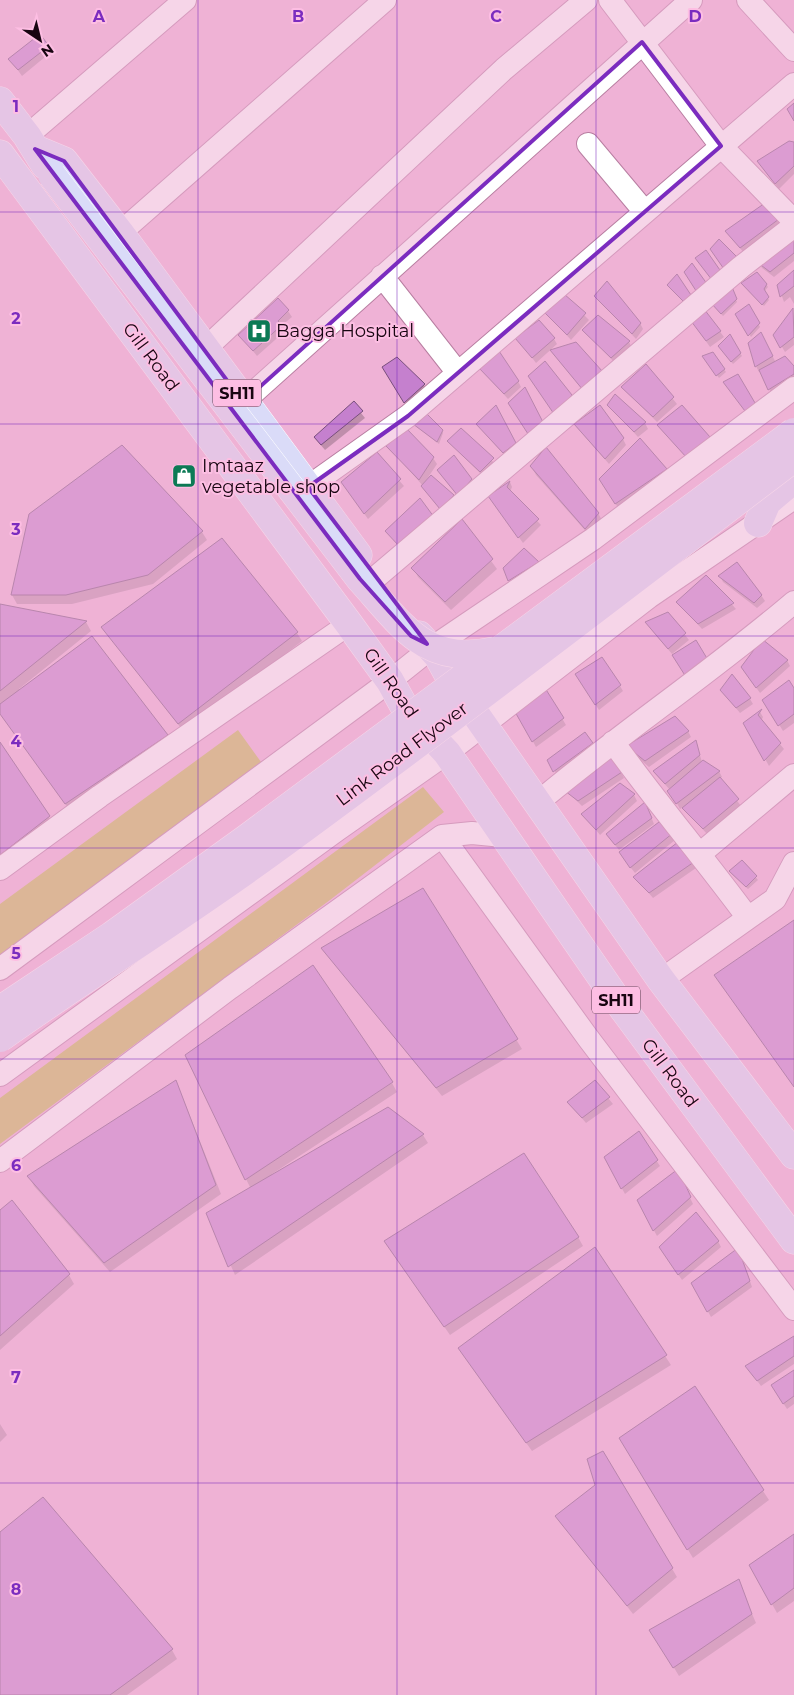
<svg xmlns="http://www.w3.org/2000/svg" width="794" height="1695" font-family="Montserrat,sans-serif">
<rect width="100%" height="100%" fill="#efb2d6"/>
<path fill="#c6ba4d" d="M238 730 269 773 0 970V904Z
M423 787 444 812 330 900 0 1144V1098Z"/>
<path fill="#0003" d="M48 46 51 52 22 76 10 59Z
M794 144V174L779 189 758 162Z
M778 220 781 226 744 253 727 232Z
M794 243V261L774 277 762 268 758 262Z
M794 271V304L790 297 784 302 778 285Z
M766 284 768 287 764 292 769 300 764 306 744 286Z
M731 289 737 302 723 316 714 306Z
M564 295 589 320 571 340 544 310Z
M596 296 640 323 643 329 636 339Z
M748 306 760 327 751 337 736 314Z
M704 310 724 337 710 347 696 327Z
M793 310 794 345 785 352 775 335Z
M288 311 292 317 281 326 284 332 257 356 240 335Z
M584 330 629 342 632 348 615 363Z
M729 336 742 356 733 364 721 348Z
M517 338 554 339 557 344 536 363Z
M764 339 776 363 794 368V381L772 395 761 371 759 372 756 366Z
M576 343 587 395 551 351Z
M713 354 726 372 719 378 704 357Z
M646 366 677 404 657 422 622 387Z
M479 367 518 381 521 387 508 399Z
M384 368 424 385 427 390 409 408Z
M353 403 365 418 325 450 319 443Z
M609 405 645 423 648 429 638 437Z
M495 407 518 449 507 458 477 424Z
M414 424 442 431 443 433 439 444Z
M575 425 623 439 626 445 609 464Z
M462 430 496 465 484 477 449 441Z
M388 446 433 458 437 464 425 482 453 495 456 501 444 514 423 486Z
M376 454 404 486 368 519 346 488Z
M531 466 598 513 603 522 591 537 536 475Z
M666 469 671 478 621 512 605 488Z
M510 482 512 487 510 492 541 525 523 543 489 496Z
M462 521 497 569 451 610 418 577 413 568Z
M202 532 207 540 153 584 72 604H17L12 595Z
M538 562 512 586 504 569Z
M706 576 736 609 702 629 677 602Z
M720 576 761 595 765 601 757 608 723 582Z
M0 605 86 622 91 631 19 689 20 690 167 736 172 745 71 812 0 713Z
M668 613 689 640 672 654 650 628Z
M103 627 297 633 302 641 184 732Z
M787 660 790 666 760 693 746 673Z
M580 680 620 686 623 691 599 710Z
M545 690 566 725 536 747 516 710Z
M721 690 750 699 753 704 740 713Z
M794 690V723L783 731 764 700Z
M760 712 763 717 761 721 784 749 769 766 745 723Z
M688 731 691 737 649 767 631 752Z
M696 742 702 762 719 771 722 777 720 778 741 806 707 834 683 807 680 809 670 790 654 772Z
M592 743 596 749 558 777 549 760Z
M0 744 54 825 0 868Z
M621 772 624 778 582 806 567 791Z
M620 784 634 795 637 801 600 835 583 814Z
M648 809 654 824 619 850 611 840Z
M659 824 675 840 635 873 623 858Z
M678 844 696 868 653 898 635 877Z
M742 861 758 880 748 889 730 872Z
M423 889 522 1049 442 1096 322 948Z
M176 1081 221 1194 110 1272 34 1186 29 1177Z
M595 1082 613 1104 586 1123 568 1102Z
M392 1083 397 1092 272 1174 273 1176 388 1109 423 1135 428 1143 235 1275 208 1214 251 1189 246 1179Z
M605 1158 656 1160 660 1166 625 1194Z
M680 1177 693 1204 657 1236 638 1201Z
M0 1212 69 1275 74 1284 0 1350Z
M578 1237 583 1246 450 1335 391 1250Z
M718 1241 721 1247 682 1280 664 1253Z
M595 1249 671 1365 532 1451 459 1349Z
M741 1255 752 1287 711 1317 692 1283Z
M794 1337V1364L761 1386 747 1367Z
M794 1371V1404L787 1409 772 1386Z
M695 1388 769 1500 693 1558 621 1438Z
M0 1424 7 1435 0 1442Z
M603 1453 677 1577 633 1614 557 1516 596 1486Z
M43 1498 172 1650 177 1659 127 1695H0V1534Z
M794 1536V1601L777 1613 750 1565Z
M738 1581 756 1623 679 1676 651 1630Z"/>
<path fill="#c580ce" stroke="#784f7c" d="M40 34 49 46 18 70 8 59Z
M794 103V121L787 109Z
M789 141 794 142V166L775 184 757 161Z
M765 203 779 219 740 248 725 231Z
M790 235 794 241V253L770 272 757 262Z
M719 239 741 261 726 272 710 249Z
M706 250 722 273 712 280 695 258Z
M692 263 710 288 700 297 684 272Z
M794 270V286L780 297 777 285Z
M757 272 767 284 764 289 769 297 762 305 741 283Z
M677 274 691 295 684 302 667 285Z
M607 281 641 323 632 334 594 296Z
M732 287 737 299 721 314 711 303Z
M564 294 586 313 567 335 542 310Z
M278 298 289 310 278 321 282 325 253 351 238 335Z
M749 304 760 323 748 336 735 314Z
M793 308 794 337 780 348 773 335Z
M704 309 721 331 706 341 691 321Z
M598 315 630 341 611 358 582 330Z
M539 320 555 338 532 358 515 338Z
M761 332 773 356 755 367 748 343Z
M730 334 741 353 731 362 718 346Z
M576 342 603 372 583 390 550 350Z
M499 351 519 381 504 394 478 367Z
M713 352 725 369 716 376 702 356Z
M785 356 794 366V374L768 390 759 370Z
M397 357 425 384 404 403 382 367Z
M545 361 572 395 554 414 528 376Z
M646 364 674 397 653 417 621 387Z
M738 374 758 408 748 415 723 382Z
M525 387 545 426 530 437 508 403Z
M615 394 646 422 634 432 607 405Z
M354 401 363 411 321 445 314 437Z
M496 405 516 443 503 453 476 424Z
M600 405 624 438 605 459 574 424Z
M682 405 710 437 687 458 657 425Z
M426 413 443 430 437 442 413 424Z
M406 428 434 457 419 480 386 446Z
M461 428 494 458 480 472 447 441Z
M640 438 667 469 615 504 599 479Z
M122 445 203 531 148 575 66 595H11L29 514Z
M546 447 599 513 585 529 530 466Z
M377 452 401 479 364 514 341 482Z
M454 455 472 479 458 496 437 470Z
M431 475 454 495 440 509 421 486Z
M510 481 507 487 539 519 518 538 488 496Z
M420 498 434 517 399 546 385 531Z
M462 519 493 559 445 602 411 568Z
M222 538 298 632 178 724 101 627Z
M524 548 539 562 508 581 503 568Z
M737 562 762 595 754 603 718 576Z
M706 575 734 603 698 624 676 602Z
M0 604 87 621 0 691Z
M668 612 686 633 668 649 645 622Z
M92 636 168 735 65 804 0 714V704Z
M762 639 788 660 756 688 741 667Z
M696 640 708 660 686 677 672 655Z
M602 657 621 685 595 705 575 674Z
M732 674 751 698 736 708 720 690Z
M789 680 794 688V714L778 726 762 700Z
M545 688 564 718 532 742 514 710Z
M762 709 758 715 781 743 764 761 743 723Z
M675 716 689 731 645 761 626 746Z
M585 732 593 743 553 772 547 760Z
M696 740 700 755 665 784 653 771Z
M0 742 50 816 0 855Z
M611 756 622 772 578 801 565 791Z
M703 760 720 771 676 804 667 791Z
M720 777 739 799 703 829 682 808Z
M620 783 635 794 596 830 581 814Z
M645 802 652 818 615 845 606 834Z
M659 822 673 833 630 868 619 852Z
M678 842 694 862 649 893 633 877Z
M742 860 757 876 746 887 729 871Z
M423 888 518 1039 436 1088 321 948Z
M794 920V1087L714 975Z
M313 965 393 1082 245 1180 185 1055Z
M176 1080 216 1185 104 1263 27 1176Z
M595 1080 610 1097 582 1118 567 1102Z
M388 1107 424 1134 228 1267 206 1213Z
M639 1131 658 1160 621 1189 604 1157Z
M524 1153 579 1237 444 1327 384 1241Z
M678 1169 691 1197 653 1231 637 1200Z
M12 1200 70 1274 0 1336V1210Z
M696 1212 719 1241 678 1275 659 1247Z
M595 1247 667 1355 526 1443 458 1348Z
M738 1248 750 1281 707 1312 691 1283Z
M794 1336V1356L757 1381 745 1366Z
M794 1370V1396L783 1404 771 1385Z
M695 1386 764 1490 687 1550 619 1438Z
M603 1451 673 1568 627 1606 555 1516 595 1485 587 1459Z
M43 1497 173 1649 110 1695H0V1532Z
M794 1534V1588L771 1605 749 1565Z
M739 1579 752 1614 673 1668 649 1630Z"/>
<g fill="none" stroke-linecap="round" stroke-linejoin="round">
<defs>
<path id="minor" d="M610 0 721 146 794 221
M748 0 794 50
M27 136 185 0
M588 144 645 212
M120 233 385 0
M382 276 458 373
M205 349 504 69 586 0
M243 402 691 0
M308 487 408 416 794 84
M375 578 741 267 794 226
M613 742C656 802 704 858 748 918
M536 804C620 733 711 673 794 602
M442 836 588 1038 794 1309
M701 853 794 775
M0 869 100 796 349 624
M0 969 390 681 430 649 593 539 794 388
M661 980 775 899 794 863
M0 1075 337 830 447 753 649 597 794 498
M0 1161 230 988 442 836 472 833 503 836"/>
<path id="major" d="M0 101 27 136 45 165
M35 149 64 161 120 233 358 555
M0 154 349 624 390 681 405 708 447 753 624 1010 794 1240
M758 523 767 502 794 479
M419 635 438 656 449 676 661 980 794 1155"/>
</defs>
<use href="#minor" stroke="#b87ea1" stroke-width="24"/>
<use href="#major" stroke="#fff" stroke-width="29"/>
<use href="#minor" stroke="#fff" stroke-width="22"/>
<use href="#major" stroke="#dadbf8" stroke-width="28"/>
<defs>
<path id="major-bridge" d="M52 175 360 579C402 625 425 667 495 651
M0 1010 111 936 247 838 794 432
M0 1038C90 974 184 916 273 851 449 723 621 589 794 458"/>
</defs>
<use href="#major-bridge" stroke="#fff" stroke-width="29" stroke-linecap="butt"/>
<use href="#major-bridge" stroke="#dadbf8" stroke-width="28"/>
</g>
<path d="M0 0H794V1695H0ZM642 42 721 146 408 416 308 487 427 644 411 636 360 579 35 149 64 161 243 402Z" fill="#efb2d6" fill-opacity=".55" fill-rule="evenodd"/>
<path fill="none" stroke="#7b2cbf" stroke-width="4" stroke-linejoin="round" d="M642 42 721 146 408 416 308 487 427 644 411 636 360 579 35 149 64 161 243 402Z"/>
<path fill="none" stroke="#7b2cbf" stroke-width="1" stroke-opacity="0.55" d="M198 0V1695M397 0V1695M596 0V1695M0 212H794M0 424H794M0 636H794M0 848H794M0 1059H794M0 1271H794M0 1483H794"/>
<defs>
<symbol id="hospital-square" viewBox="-11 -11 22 22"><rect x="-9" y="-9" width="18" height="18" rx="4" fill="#0c7a55" stroke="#fdbee3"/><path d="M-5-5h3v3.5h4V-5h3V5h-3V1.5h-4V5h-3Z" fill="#fff"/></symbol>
<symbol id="shop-square" viewBox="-11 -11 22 22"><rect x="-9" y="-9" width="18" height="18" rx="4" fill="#0c7a55" stroke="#fdbee3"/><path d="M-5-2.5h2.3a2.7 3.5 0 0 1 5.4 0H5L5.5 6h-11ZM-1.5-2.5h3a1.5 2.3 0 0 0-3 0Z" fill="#fff"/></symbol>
</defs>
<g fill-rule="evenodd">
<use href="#hospital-square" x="245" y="317" width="28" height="28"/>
<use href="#shop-square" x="170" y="462" width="28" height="28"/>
</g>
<g text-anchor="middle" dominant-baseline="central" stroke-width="4" stroke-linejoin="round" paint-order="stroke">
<g fill="#fdbee3" stroke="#5d3c50" stroke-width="1">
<rect x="213" y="379.5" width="48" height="27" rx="4"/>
<rect x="592" y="986.5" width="48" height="27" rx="4"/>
</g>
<g font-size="16" font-weight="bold" fill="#180511">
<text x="237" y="393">SH11</text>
<text x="616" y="1000">SH11</text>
</g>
<g font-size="18" fill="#180511" stroke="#fdbee3" text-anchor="start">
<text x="276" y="331">Bagga Hospital</text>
<text x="202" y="466">Imtaaz<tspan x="202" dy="21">vegetable shop</tspan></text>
</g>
<g font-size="18" fill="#180511" stroke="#fdbee3">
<text transform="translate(151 357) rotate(53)">Gill Road</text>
<text transform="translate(391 683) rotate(55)">Gill Road</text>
<text transform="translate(402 754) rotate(-37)">Link Road Flyover</text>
<text transform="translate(670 1073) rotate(53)">Gill Road</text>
</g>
</g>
<g font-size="16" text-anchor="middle" font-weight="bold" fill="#7b2cbf" stroke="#fdbee3" stroke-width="4" stroke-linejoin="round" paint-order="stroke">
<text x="99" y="22">A</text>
<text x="298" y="22">B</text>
<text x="496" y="22">C</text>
<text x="695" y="22">D</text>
<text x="16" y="112">1</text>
<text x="16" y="324">2</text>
<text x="16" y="535">3</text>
<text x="16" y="747">4</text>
<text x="16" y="959">5</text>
<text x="16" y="1171">6</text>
<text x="16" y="1383">7</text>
<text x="16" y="1595">8</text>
</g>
<g transform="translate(40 40) rotate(145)" stroke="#fdbee3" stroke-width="4" paint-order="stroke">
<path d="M0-4L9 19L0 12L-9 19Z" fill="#180511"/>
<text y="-8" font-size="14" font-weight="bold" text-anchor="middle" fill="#180511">N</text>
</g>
</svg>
